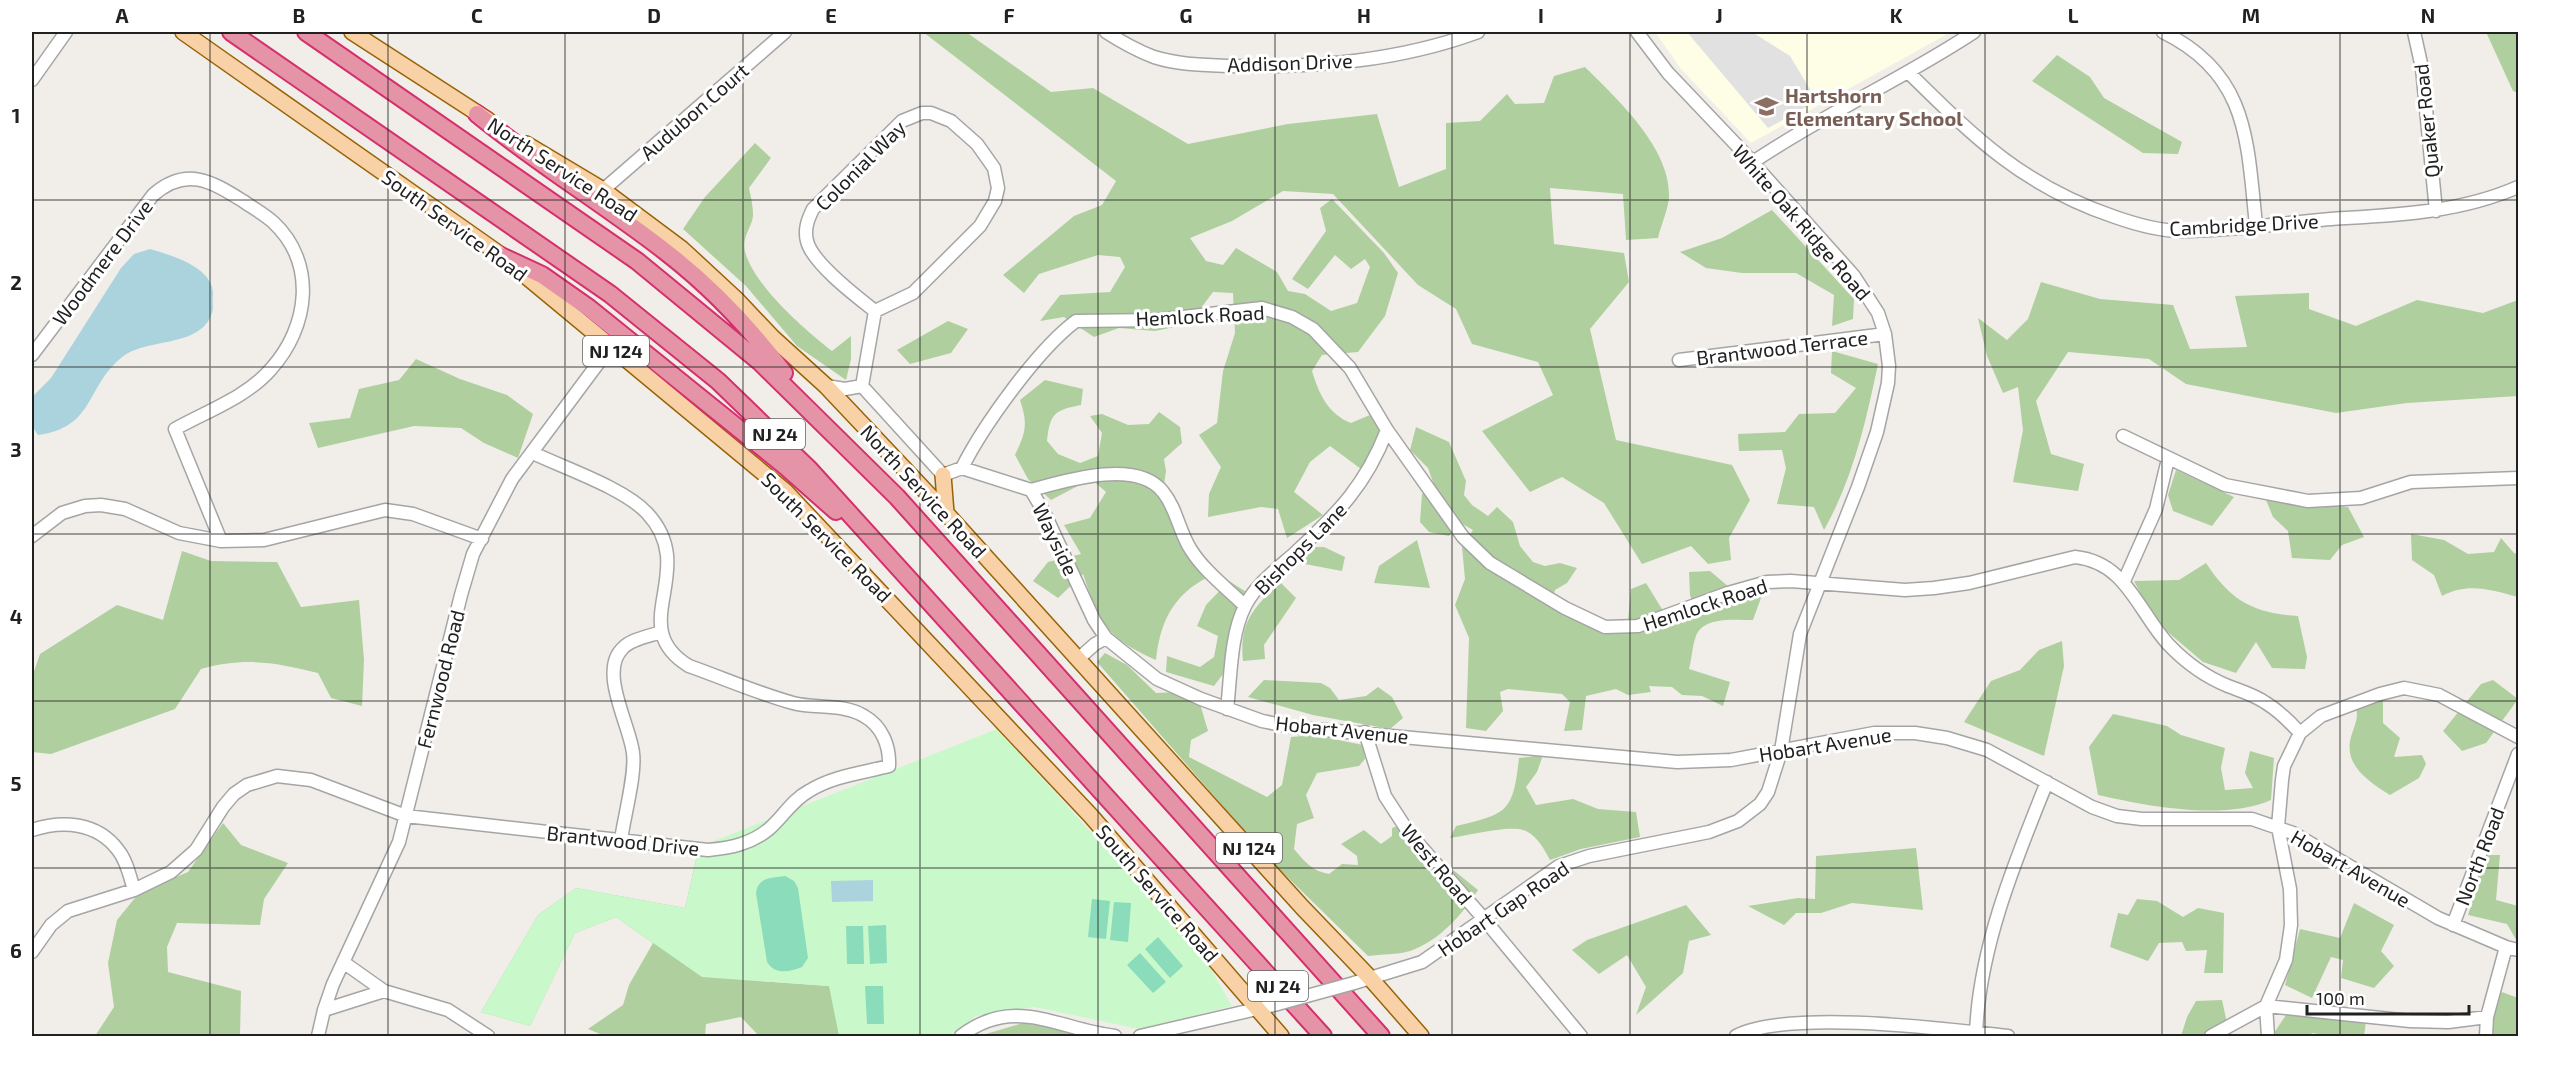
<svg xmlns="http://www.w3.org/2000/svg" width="2550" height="1068" font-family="'Exo 2',sans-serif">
<rect width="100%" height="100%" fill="#f1eee9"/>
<path fill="#fefde5" d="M1655 32H1951L1751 143 1681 69Z"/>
<path fill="#afcf9f" d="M923 32H966L1051 92 1093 88 1188 144 1288 124 1377 114 1399 187 1446 169V123L1480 121 1507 94 1515 104 1544 103 1554 76 1585 67C1617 99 1671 148 1669 197 1668 210 1661 225 1658 238L1626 240 1623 194 1550 188 1554 244 1624 253 1629 282 1590 329 1616 440 1732 465 1750 500 1729 538 1731 560 1708 564 1691 546 1642 564 1604 503 1562 477 1530 492 1482 431 1553 395 1538 362 1472 344 1456 309 1418 285 1333 194 1283 191 1232 221 1190 238 1206 261 1223 265 1236 248 1277 272 1288 291 1305 294 1331 311 1357 303 1370 267 1365 259 1351 269 1335 255 1308 289 1292 279 1326 231 1320 208 1332 199 1384 253 1398 273 1385 316 1358 352 1322 355 1312 371C1319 394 1328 414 1351 423L1370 415 1381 430 1361 469 1330 446 1310 462 1294 492 1323 515 1287 538 1278 509 1261 507 1208 517 1209 494 1221 467 1199 435 1217 423 1223 371 1235 333 1233 293 1213 292 1189 324 1155 331 1119 328 1094 337 1064 317 1040 321 1060 295 1110 292 1125 267 1120 257 1098 255 1039 274 1024 293 1003 275 1074 216 1102 205 1116 181Z
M2486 32H2518V93L2513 91Z
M2057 55 2090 77 2104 98 2182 142 2178 154 2143 153 2032 81Z
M755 143 771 158 749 188C751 197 753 206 753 215 753 227 740 236 746 255 758 289 804 329 832 351L851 336V359L846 380 797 346 746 286 683 229 705 197Z
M1772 210 1854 299 1853 319 1832 326 1834 295 1796 273H1742L1706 268 1680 252 1722 238Z
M2041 282 2100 299 2173 305 2190 349 2247 347 2235 296 2309 293V309L2356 326 2417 300 2483 313 2518 300V396L2407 403 2336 413 2186 384 2149 359 2068 352 2036 401 2051 454 2084 464 2078 491 2013 482 2023 430 2018 387 2003 393 1987 356 1978 318 2007 340 2028 319Z
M948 321 968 329 951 353 910 364 897 350Z
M1832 351 1878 364C1866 421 1853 479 1824 530L1814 507 1777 504 1786 468 1782 450 1739 451 1738 434 1785 432 1799 414 1835 413 1856 388 1831 373Z
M416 359 460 379 507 395 533 414 518 458 484 443 461 428 414 426 318 448 309 423 350 418 359 389 399 380Z
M1045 380 1083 389 1081 405C1054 410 1050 414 1047 441L1058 454 1080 463 1098 456 1102 433 1090 416 1102 414 1128 425 1149 424 1159 412 1180 427 1182 443 1164 459 1166 471 1162 498 1208 577C1173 595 1160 622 1156 660 1107 638 1100 624 1083 574L1058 598 1033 581 1048 562 1081 554 1064 525 1090 518 1106 492 1091 479 1051 500 1028 479 1015 455C1026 432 1028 424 1020 400Z
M1416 427 1449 442 1466 481 1464 495 1472 505 1488 516 1497 507 1513 522 1520 546 1533 562 1545 566 1560 563 1577 568 1567 583 1555 590 1551 606 1627 631 1631 589 1646 583 1665 614 1678 618 1696 613 1690 595 1689 572 1710 571 1729 587 1762 595 1753 620C1736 620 1703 616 1696 636 1692 646 1692 659 1689 669L1730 682 1723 706 1702 696 1682 695 1672 687 1649 686 1651 692 1628 695 1616 689 1586 696 1582 730 1564 731 1570 702 1562 694 1508 689 1500 692 1503 711 1486 731 1466 728 1469 638 1455 605 1465 579 1462 547 1473 530 1459 522 1449 536 1429 532 1420 522 1422 494 1434 485 1428 468 1410 450Z
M2176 470 2234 497 2212 526 2173 511 2168 495Z
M2266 500 2348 507 2364 537 2342 545 2330 560 2292 558 2288 531 2273 517Z
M2411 534 2444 540 2468 554 2494 552 2501 538 2514 553 2518 554V597C2491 590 2468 582 2442 596L2434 575 2412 560Z
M1417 540 1430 588 1374 583 1379 566Z
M1310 547H1324L1345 557 1342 571 1294 562Z
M182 551 211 561 277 562 301 607 359 600 364 660 362 706 331 698 318 673C275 662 244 657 201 669L175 709 51 754 32 752V677L40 654 117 605 163 620Z
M2206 563C2231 601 2253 613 2298 616L2307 657 2305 669 2272 668 2256 642 2236 673 2203 662 2156 622 2134 581 2179 580Z
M1229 581 1248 593 1226 670 1214 686 1166 672 1167 656 1200 667 1214 657 1218 636 1197 626 1206 605Z
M1280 582 1296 598 1264 645 1265 659 1243 661C1239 621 1254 608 1280 582Z
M2062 641 2064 666 2044 756 1964 722 1991 681 2020 670 2039 650Z
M1105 653 1127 665 1156 693 1178 692 1200 704 1208 731 1191 740 1189 757 1267 797 1282 785 1291 737 1314 735 1363 745 1365 759 1359 766 1317 773 1306 795 1314 818 1297 824 1294 849C1305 862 1312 871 1329 874L1342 864 1358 865 1357 856 1341 844 1364 830 1381 844 1392 836V828L1406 823 1422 845C1420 860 1421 866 1434 875L1447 865 1478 890C1462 915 1439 941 1410 951 1397 955 1381 954 1368 956L1270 860 1097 662Z
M1264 680 1321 683 1330 688 1339 700 1366 696 1378 687 1392 697 1403 718 1390 729 1313 715 1248 697Z
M2493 680 2518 699 2486 743 2462 751 2443 731 2481 684Z
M2383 697V723L2400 738 2394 757 2422 755 2426 764 2419 778 2390 795C2369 782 2343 765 2351 737 2354 727 2359 718 2356 709Z
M2113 714 2167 726 2181 735 2225 748 2221 768 2225 790 2253 788 2245 773 2250 751 2274 758 2271 800C2223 821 2147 806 2098 795L2089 747Z
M1543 755 1537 772 1526 787 1536 805 1573 799 1598 809 1636 812 1640 837 1581 849 1550 860C1544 849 1538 837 1526 831 1511 824 1468 836 1450 838L1456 826C1508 814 1513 812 1519 758Z
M223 823 241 845 288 863 264 899 260 925 177 923 167 947 168 972 241 991 240 1036H95L114 1007 108 963 117 920 139 893 188 872Z
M1916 848 1923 910 1852 903 1821 913H1796L1784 925 1748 906 1798 898 1815 899 1816 856Z
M697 855 759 981 829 986 901 1036H759L741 1017 706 1024 705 1036H605L588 1029 623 1005 629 985 653 943 616 917 575 933 530 1026 481 1012 538 915 576 888 685 908Z
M2486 855H2500L2496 900 2518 906V943L2507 924 2468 915Z
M2137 899 2157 901 2183 917 2198 908 2224 913 2223 973H2204L2207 950 2186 951 2182 942 2159 943 2148 961 2110 947 2118 913 2128 915Z
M2354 903 2394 925 2381 951 2394 966 2374 988 2341 978 2343 960 2331 957 2312 998 2285 985 2300 929 2340 938Z
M1686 905 1711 935 1689 941 1683 973 1636 1015 1646 987 1627 955 1599 974 1572 950 1587 940Z
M2502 992 2518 998V1036H2491L2493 1008Z
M2222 1000 2227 1023 2202 1036H2181L2187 1017 2196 1001Z
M2286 1015 2366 1022 2364 1036H2330L2312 1033 2310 1036H2272Z
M1023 1023 1104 1036H979Z"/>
<path fill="#c9f8cb" d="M997 729 1202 954 1232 1006 1139 1029 1034 1007 976 1016 949 1036H839L829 986 702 977 616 917 575 933 530 1026 481 1012 538 915 576 888 685 908 699 847Z"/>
<path fill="#8adcba" d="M785 876 794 881 798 888 808 958 802 967C789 972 775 975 767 962L756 893C758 877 771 878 785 876Z
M1092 899 1110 901 1106 939 1088 937Z
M1114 902 1131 903 1128 942 1110 940Z
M886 925 887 963 870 964 868 926Z
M846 926H863L864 964H847Z
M1158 937 1183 966 1170 978 1145 949Z
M1140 953 1166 982 1153 993 1127 965Z
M865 986H883L884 1024H867Z"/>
<path fill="#e1e1e1" d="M1687 32H1752L1790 56 1817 101 1768 128Z"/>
<path fill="#abd3dd" d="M150 249C171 255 213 267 213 294 212 300 214 308 212 313 200 349 145 337 121 358 85 388 95 427 38 435L32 426V397L51 378 121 268 134 254Z
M873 880V901L832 902 831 881Z"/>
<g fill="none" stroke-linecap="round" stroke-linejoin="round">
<defs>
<path id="minor" d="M1106 32C1120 41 1138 51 1154 57 1179 65 1206 65 1231 66 1315 68 1399 61 1478 32
M2163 32C2249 74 2247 141 2256 225
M2414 32 2422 68 2436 211
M1908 72C1975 138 2023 186 2115 217 2135 224 2160 231 2181 231 2231 231 2282 223 2331 219 2395 215 2459 213 2518 187
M32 80 66 32
M922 113H931L951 121 977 144 994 168 998 188 995 201 980 226 913 293 875 311C857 297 812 263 807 241 804 229 808 219 813 209L902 121Z
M1753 162C1824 114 1903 79 1974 32
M603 190 785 32
M32 355 153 195C186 166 211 181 243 201 253 208 264 214 273 222 317 263 309 327 271 369 247 397 207 411 175 429L221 541
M1679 360 1885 334
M826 386 845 389 862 386
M862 386 943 475 962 468 1031 490 1044 512 1094 620 1106 638 1157 679 1201 699 1262 721 1292 727 1677 762 1731 760 1874 733H1915L1947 738 1987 750 2092 807 2117 816 2142 819H2252L2293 833 2438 918 2506 947 2518 950
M862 386 875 311
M2123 436 2225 485 2308 501 2361 498 2411 482 2518 478
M962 468C983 426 1038 349 1076 321L1157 320 1262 308 1292 317 1313 329 1350 368 1387 430 1463 537 1490 563 1565 608 1605 627 1638 626 1728 593 1767 582 1791 581 1905 590 1934 588 1969 583 2075 557C2126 562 2138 611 2168 644 2185 662 2206 677 2228 686 2241 691 2255 695 2266 703 2279 711 2290 722 2300 733
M1031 490C1064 481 1137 458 1163 492 1177 509 1179 532 1191 550 1205 572 1227 588 1245 606
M32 536 62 513 85 506 101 505 125 509 179 533 221 541 264 540 385 510 413 514 482 539
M2124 581 2156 509 2168 459
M1077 660 1095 644 1106 638
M1227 709C1231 676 1230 636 1245 606 1256 584 1278 568 1295 553 1338 513 1366 485 1387 430
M1365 732 1385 796 1409 833 1484 919 1581 1036
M32 830C62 820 97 822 118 850 127 861 130 877 134 890
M621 840C624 817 636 774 633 753 630 725 598 671 623 648 631 639 650 636 661 632
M2453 925 2518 754
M32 952 51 925 68 911 134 890 171 872 196 850 223 807 234 794 247 785 277 776 311 780 406 816 708 850C730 848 751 844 769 829 783 817 792 800 809 791 833 776 862 773 889 766 890 746 882 726 864 716 843 703 815 709 793 703 757 693 723 678 689 666 623 626 701 571 647 513 624 488 564 468 533 453
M343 962 384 991 448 1010 488 1036
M1354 983 1422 962 1559 866 1589 856 1709 832 1738 821 1760 804 1768 792 1781 751 1800 634 1858 487 1877 432 1888 383 1889 366 1885 334 1878 313 1854 276 1745 154 1668 73 1637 32
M324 1010 384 991
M318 1036 324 1010 333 984 399 842 461 595 473 554 512 479 611 346
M961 1036C1014 995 1058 1029 1115 1036
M1140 1036 1274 1005
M1736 1036C1789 1009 1945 1029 2008 1036
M1976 1036C1978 951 2015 861 2047 782
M2211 1036 2266 1006 2410 1021 2448 1022 2487 1017
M2268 1036 2266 1006 2286 960 2291 925 2290 889 2278 827 2282 780 2284 766 2300 733 2321 716 2380 694 2404 688 2439 695 2518 737
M2486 1036 2487 1017 2506 947"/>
<path id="major" d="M183 32 498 253 785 491 1091 816 1281 1036
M352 32 488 120
M526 144 603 190 682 249 736 299 772 337 826 386 946 513 1302 907 1371 979 1421 1036
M943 475 946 513"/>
<path id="highway" d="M231 32 610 294 718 381 810 470 1323 1036
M306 32 637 261 760 362 897 497 1381 1036
M477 114C538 164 604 204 666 252 710 286 750 328 784 373
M501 256 542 275 589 308 785 466 836 511"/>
</defs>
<use href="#minor" stroke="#a5a5a5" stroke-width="15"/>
<use href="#major" stroke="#986306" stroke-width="18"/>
<use href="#highway" stroke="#d5306d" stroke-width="20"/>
<use href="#minor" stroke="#fff" stroke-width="12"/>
<use href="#major" stroke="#f8d2a6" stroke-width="15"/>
<use href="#highway" stroke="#e494a6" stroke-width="16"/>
<defs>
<path id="minor-bridge" d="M1274 1005 1354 983"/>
</defs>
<use href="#minor-bridge" stroke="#a5a5a5" stroke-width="15" stroke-linecap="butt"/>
<use href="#minor-bridge" stroke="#fff" stroke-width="12"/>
</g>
<path fill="none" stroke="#212121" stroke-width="1.5" stroke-opacity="0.55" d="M210 32V1036M388 32V1036M565 32V1036M743 32V1036M920 32V1036M1098 32V1036M1275 32V1036M1452 32V1036M1630 32V1036M1807 32V1036M1985 32V1036M2162 32V1036M2340 32V1036M32 200H2518M32 367H2518M32 534H2518M32 701H2518M32 868H2518"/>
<defs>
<symbol id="school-bare" viewBox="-9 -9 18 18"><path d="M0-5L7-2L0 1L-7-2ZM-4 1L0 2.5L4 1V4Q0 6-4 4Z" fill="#8d6e63" stroke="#fff" stroke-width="2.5" paint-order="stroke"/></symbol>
</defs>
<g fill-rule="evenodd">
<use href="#school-bare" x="1750" y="90" width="33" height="33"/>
</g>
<g text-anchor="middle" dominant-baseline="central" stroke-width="6" stroke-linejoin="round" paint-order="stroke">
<g fill="#fff" stroke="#646464" stroke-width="1.5">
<rect x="583" y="336" width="66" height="30" rx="4.5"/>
<rect x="745" y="419" width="60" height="30" rx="4.5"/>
<rect x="1216" y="833" width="66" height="30" rx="4.5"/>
<rect x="1248" y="971" width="60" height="30" rx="4.5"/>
</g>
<g font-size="18" font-weight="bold" fill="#212121">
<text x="616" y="351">NJ 124</text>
<text x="775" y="434">NJ 24</text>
<text x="1249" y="848">NJ 124</text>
<text x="1278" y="986">NJ 24</text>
</g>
<g font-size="20" fill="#212121" stroke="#fff">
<text transform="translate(1290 62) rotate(-2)">Addison Drive</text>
<text transform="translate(694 111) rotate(-41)">Audubon Court</text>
<text transform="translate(2426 121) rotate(-96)">Quaker Road</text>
<text transform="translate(860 165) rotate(-45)">Colonial Way</text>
<text transform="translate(563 169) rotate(33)">North Service Road</text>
<text transform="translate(1802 222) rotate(49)">White Oak Ridge Road</text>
<text transform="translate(2244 224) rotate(-3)">Cambridge Drive</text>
<text transform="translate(455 225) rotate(36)">South Service Road</text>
<text transform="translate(102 262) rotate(-53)">Woodmere Drive</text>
<text transform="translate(1200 315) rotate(-3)">Hemlock Road</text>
<text transform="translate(1782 347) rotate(-7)">Brantwood Terrace</text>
<text transform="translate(924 491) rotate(47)">North Service Road</text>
<text transform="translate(827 537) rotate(45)">South Service Road</text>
<text transform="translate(1056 539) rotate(64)">Wayside</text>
<text transform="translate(1300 548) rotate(-45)">Bishops Lane</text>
<text transform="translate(1705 604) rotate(-18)">Hemlock Road</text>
<text transform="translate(440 679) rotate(-76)">Fernwood Road</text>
<text transform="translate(1342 729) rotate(6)">Hobart Avenue</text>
<text transform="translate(1825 744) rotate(-9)">Hobart Avenue</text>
<text transform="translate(623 840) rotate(6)">Brantwood Drive</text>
<text transform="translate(2479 856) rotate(-69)">North Road</text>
<text transform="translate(1437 864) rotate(50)">West Road</text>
<text transform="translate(2351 868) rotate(30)">Hobart Avenue</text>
<text transform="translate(1158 893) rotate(49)">South Service Road</text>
<text transform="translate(1503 908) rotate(-34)">Hobart Gap Road</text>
</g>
<g font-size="20" font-weight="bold" fill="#785e54" stroke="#fff" text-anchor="start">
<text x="1785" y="95">Hartshorn<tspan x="1785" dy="23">Elementary School</tspan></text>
</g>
</g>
<rect width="2550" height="1068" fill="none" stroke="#ffffff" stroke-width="66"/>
<path d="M2307 1005v9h162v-9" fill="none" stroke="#212121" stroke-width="3"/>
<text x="2316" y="1005" font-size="18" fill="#212121" stroke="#ffffff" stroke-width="4.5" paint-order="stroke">100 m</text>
<rect x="33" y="33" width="2484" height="1002" fill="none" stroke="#212121" stroke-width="2"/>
<g font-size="20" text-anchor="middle" font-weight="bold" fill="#212121">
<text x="122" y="23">A</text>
<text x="299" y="23">B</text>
<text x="477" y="23">C</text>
<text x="654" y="23">D</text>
<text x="831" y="23">E</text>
<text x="1009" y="23">F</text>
<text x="1186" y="23">G</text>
<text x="1364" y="23">H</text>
<text x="1541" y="23">I</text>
<text x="1719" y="23">J</text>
<text x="1896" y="23">K</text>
<text x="2073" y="23">L</text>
<text x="2251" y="23">M</text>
<text x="2428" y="23">N</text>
<text x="16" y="123">1</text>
<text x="16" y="290">2</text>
<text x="16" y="457">3</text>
<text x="16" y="624">4</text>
<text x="16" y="791">5</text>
<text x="16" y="958">6</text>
</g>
</svg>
